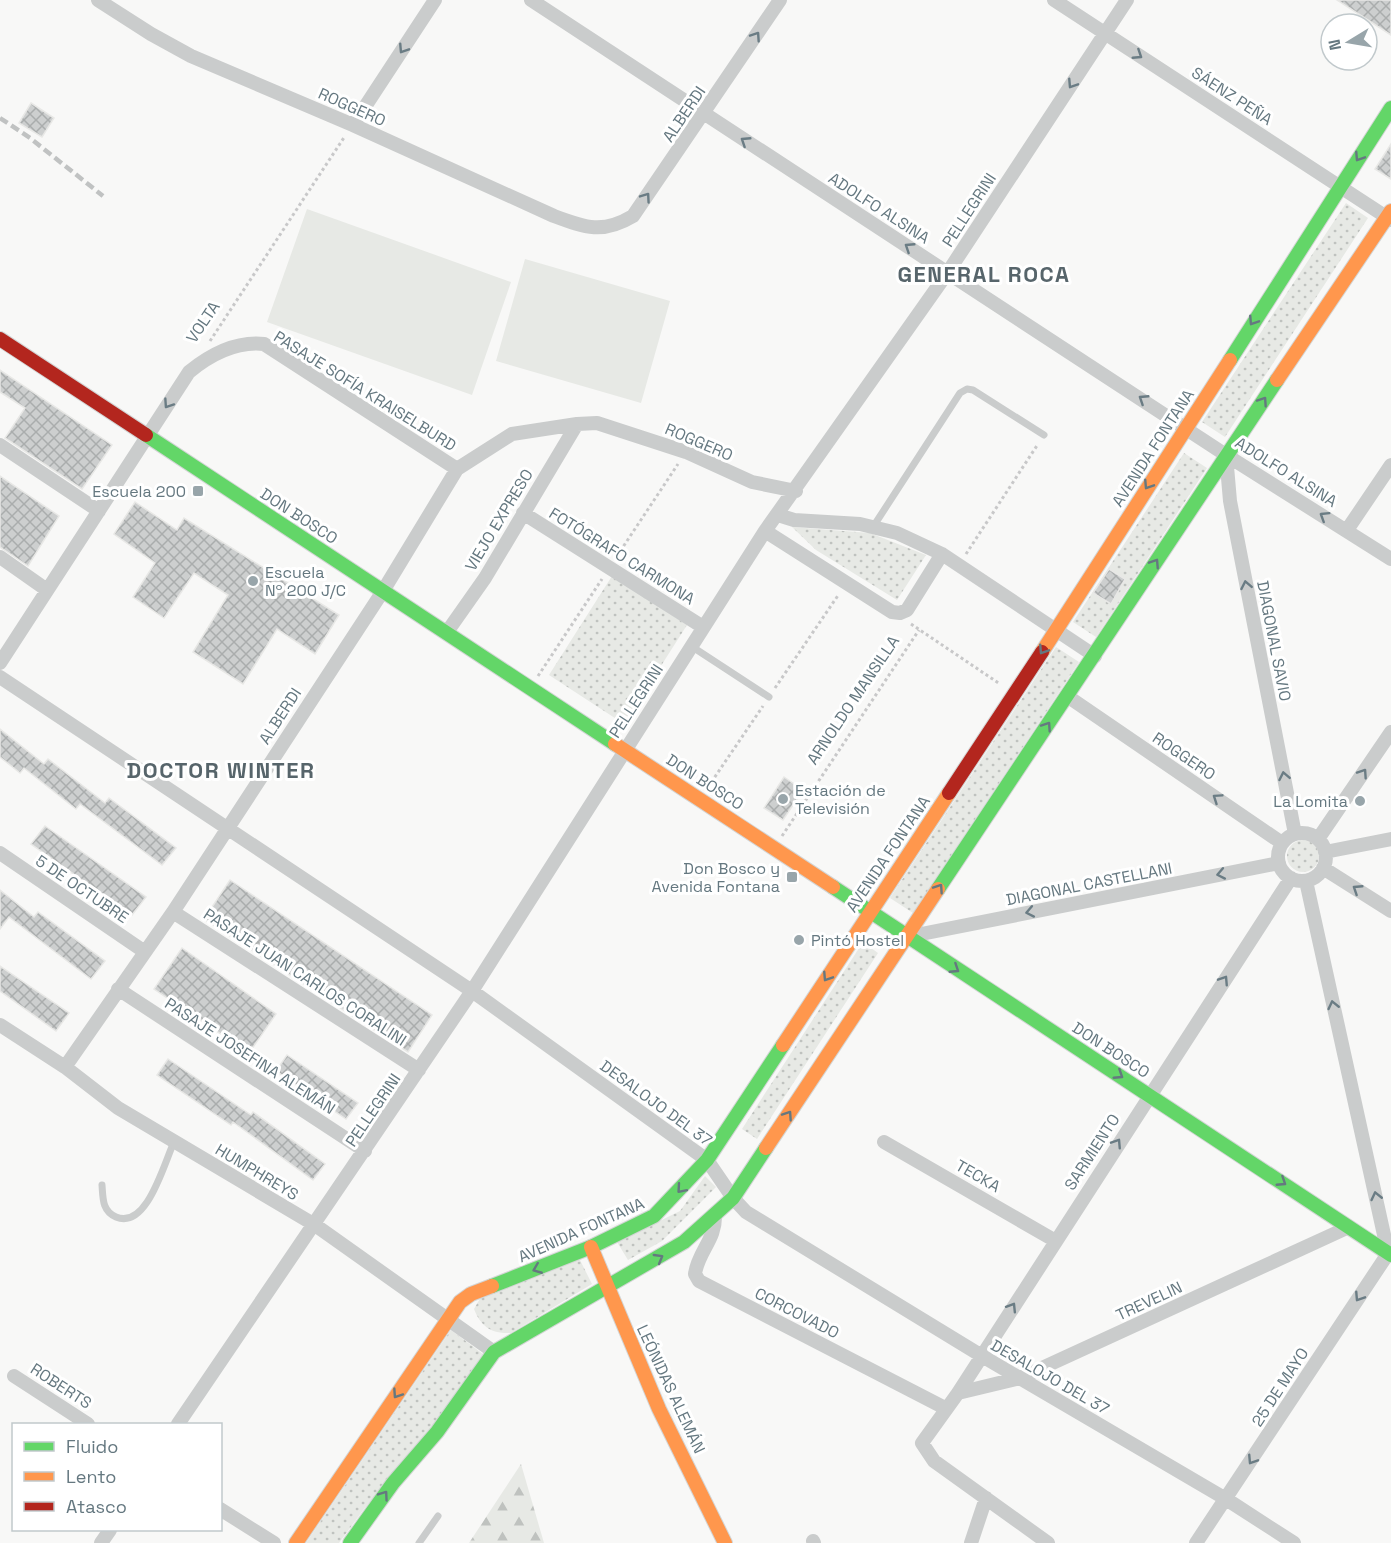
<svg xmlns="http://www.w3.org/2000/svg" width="1391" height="1543" font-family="'Space Grotesk',sans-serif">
<defs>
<pattern id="grass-dots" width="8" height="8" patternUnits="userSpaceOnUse" patternTransform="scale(1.5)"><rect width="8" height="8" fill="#e7e9e5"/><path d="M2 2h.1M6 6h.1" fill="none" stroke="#bfc2bf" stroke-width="1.8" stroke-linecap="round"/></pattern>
<pattern id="forest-firs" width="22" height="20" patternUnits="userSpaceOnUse" patternTransform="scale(1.5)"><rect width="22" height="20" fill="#e7e9e5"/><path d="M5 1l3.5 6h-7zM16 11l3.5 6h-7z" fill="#bfc2bf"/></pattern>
<pattern id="building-cross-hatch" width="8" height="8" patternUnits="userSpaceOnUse" patternTransform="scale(1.5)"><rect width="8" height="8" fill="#cdcfcf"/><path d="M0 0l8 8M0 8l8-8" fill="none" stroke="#aaadad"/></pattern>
</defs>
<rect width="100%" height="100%" fill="#f8f8f7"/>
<path fill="url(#grass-dots)" d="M1346 203 1368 218 1225 437 1202 422Z
M1184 453 1207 468 1096 637 1073 622Z
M792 527 870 533 926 555 897 600 816 550Z
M612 576 687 625 624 724 549 675Z
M1056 647 1079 662 913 913 890 898Z
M1287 856a16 16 0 1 1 32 0a16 16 0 1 1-32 0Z
M863 942 878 953 757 1139 742 1129Z
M705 1176 716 1187 662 1241 628 1260 617 1242 680 1211Z
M579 1258 592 1284 511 1333C492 1334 481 1327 474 1309L482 1295Z
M451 1330 483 1354 443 1413 364 1509 339 1543H306Z"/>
<path fill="url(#forest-firs)" d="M521 1464 544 1543H469Z"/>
<path fill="#e7e9e5" d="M307 209 511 282 472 395 267 322Z
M525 259 670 301 641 403 496 361Z"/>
<path fill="url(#building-cross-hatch)" stroke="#e8e8e6" stroke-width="1.5" d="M1337 0H1391V35Z
M31 103 54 118 42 137 19 123Z
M1391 144V179L1375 169Z
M0 370 112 445 82 489 5 438 25 408 0 392Z
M0 476 59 516 28 566 0 547Z
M135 502 177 530 184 518 339 615 315 654 277 629 243 684 193 652 228 595 194 573 164 618 133 597 155 563 114 534Z
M1109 569 1125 579 1111 604 1093 593Z
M0 729 44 764 48 759 105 803 109 798 176 848 162 865 80 804 76 809 24 768 20 773 0 757Z
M784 777 803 790 783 820 764 808Z
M45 826 146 897 132 915 31 844Z
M230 880 432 1015 408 1052 204 919Z
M0 890 34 917 38 912 105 961 91 979 9 917 0 929Z
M182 948 276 1014 249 1053 154 989Z
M0 966 69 1013 56 1031 0 991Z
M287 1055 358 1103 346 1119 276 1071Z
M168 1059 251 1115 253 1112 325 1164 313 1180 233 1122 231 1125 157 1075Z"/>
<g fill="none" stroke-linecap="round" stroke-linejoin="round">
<defs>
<path id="fast" d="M1230 360 1391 108
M146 435 615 744
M833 887 1391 1255
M938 889 1277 380
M492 1286 591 1247 654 1216 707 1160 783 1045
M350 1543 393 1483 437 1432 494 1352 684 1242 733 1198 766 1148"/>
<path id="slow" d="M1277 380 1391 211
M1042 652 1230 360
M615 744 833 887
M783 1045 949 793
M766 1148 938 889
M591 1247 659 1409 725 1543
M296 1543 460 1302 471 1294 492 1286"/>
<path id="jam" d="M0 339 146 435
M949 793 1042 652"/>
</defs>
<use href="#fast" stroke="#d3d5d5" stroke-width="16"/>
<use href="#slow" stroke="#d3d5d5" stroke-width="16"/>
<use href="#jam" stroke="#d3d5d5" stroke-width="16"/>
<path stroke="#c8c8c9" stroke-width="3" stroke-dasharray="3 3" stroke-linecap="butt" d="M210 341 345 136
M966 554 1038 444
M617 556 678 464
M911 624 1000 684
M538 676 602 579
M775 688 839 594
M708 787 763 706
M782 836 919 630"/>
<path stroke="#cacccc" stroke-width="7" d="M873 527 960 393 967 389 973 390 1044 435
M691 646 769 697
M102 1185C103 1198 102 1211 116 1217 147 1230 164 1163 174 1142
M419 1543 438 1516"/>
<path stroke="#cacccc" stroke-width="14" d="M98 0 151 34 191 56 353 125 554 216C586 228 603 234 633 216L780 0
M531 0 1226 455 1391 559
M1054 0 1391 220
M353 125 435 0
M0 445 99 511
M1226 455 1230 501 1295 834
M523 513 703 627
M778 515 794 520 860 524 897 533 942 554 1095 656
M1347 530 1391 465
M765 531 892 612 900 613 907 610 942 554
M0 557 47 590
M447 632 485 578 577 424
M0 663 189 372C211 354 236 341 264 344L457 469
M0 677 472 991 707 1160 733 1198 746 1212 982 1356 1226 1499 1294 1543
M1067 696 1282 843
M1278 857a24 24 0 1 1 48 0a24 24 0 1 1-48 0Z
M1318 839 1391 732
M1325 852 1391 839
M0 853 145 952
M1323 868 1391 911
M1306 881 1388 1253
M173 912 419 1070
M906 937 1279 863
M118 989 365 1151
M0 1025 65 1067 118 1108 315 1225 494 1352
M65 1067 173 912 383 591 457 469 512 434 577 424 597 423 686 452 752 482 796 491
M884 1142 1054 1240
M715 1215C716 1240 698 1251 695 1274L699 1281 945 1408
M14 1376 88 1424
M958 1393 1020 1378 1349 1227
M178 1424 472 991 765 531 948 272 1127 0
M220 1509 274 1543
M813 1541 814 1543
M101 1543 110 1530
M971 1543 986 1498
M1048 1543 934 1461 922 1443 958 1393 1291 878
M1196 1543 1391 1249"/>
<use href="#fast" stroke="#63d668" stroke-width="14"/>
<use href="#slow" stroke="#ff974d" stroke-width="14"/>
<use href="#jam" stroke="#b3261e" stroke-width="14"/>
<path stroke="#c0c2c2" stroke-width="4.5" stroke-dasharray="9 4.5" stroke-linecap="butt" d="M0 118 30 138 103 196"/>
</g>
<defs><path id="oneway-chevron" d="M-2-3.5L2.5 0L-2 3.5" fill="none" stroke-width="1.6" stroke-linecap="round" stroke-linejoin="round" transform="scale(1.5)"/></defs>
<g stroke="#6a7c84">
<use href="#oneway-chevron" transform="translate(756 36) rotate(-56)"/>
<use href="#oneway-chevron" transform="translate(403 49) rotate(123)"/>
<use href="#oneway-chevron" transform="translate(1138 55) rotate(33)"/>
<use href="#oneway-chevron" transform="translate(1072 84) rotate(123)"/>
<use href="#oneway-chevron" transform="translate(745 141) rotate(-147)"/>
<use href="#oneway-chevron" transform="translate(646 197) rotate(-55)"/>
<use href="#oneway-chevron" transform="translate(909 247) rotate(-147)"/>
<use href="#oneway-chevron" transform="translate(1143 399) rotate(-147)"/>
<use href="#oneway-chevron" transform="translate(168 404) rotate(124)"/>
<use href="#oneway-chevron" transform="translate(1324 516) rotate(-148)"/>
<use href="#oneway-chevron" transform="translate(1246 585) rotate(-101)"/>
<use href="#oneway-chevron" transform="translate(1363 773) rotate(-56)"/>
<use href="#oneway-chevron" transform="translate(1284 776) rotate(-101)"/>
<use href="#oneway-chevron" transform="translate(1217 798) rotate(-146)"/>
<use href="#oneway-chevron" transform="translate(1221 874) rotate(169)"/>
<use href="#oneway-chevron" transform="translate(1357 889) rotate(-147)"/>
<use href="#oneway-chevron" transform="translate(1030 912) rotate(169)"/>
<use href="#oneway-chevron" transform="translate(1224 980) rotate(-57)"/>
<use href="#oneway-chevron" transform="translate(1333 1005) rotate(-103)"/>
<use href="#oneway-chevron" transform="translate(1117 1143) rotate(-57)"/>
<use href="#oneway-chevron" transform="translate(1376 1196) rotate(-103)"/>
<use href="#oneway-chevron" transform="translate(1359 1297) rotate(123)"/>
<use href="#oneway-chevron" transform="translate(1012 1307) rotate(-58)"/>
<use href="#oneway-chevron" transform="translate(1252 1460) rotate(123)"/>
</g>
<g stroke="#657880">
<use href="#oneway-chevron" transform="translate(1359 157) rotate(123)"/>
<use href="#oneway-chevron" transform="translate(1253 321) rotate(123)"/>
<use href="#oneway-chevron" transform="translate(1263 401) rotate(-56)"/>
<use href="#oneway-chevron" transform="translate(1148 485) rotate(123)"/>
<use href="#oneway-chevron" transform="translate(1155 563) rotate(-57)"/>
<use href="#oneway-chevron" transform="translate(1043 650) rotate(123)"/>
<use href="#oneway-chevron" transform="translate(1047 726) rotate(-56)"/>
<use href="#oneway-chevron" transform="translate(939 888) rotate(-56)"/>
<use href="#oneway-chevron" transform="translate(955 969) rotate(33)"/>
<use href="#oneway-chevron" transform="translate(827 977) rotate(123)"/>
<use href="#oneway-chevron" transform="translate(1119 1075) rotate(33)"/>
<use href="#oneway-chevron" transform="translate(788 1115) rotate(-56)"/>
<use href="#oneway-chevron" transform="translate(1282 1182) rotate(33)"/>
<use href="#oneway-chevron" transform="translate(681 1189) rotate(131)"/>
<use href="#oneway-chevron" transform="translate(659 1258) rotate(-30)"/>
<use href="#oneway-chevron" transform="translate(537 1269) rotate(158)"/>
<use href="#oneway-chevron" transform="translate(397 1394) rotate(124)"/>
<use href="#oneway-chevron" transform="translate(384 1495) rotate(-55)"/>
</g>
<g fill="#98a5aa" stroke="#fff" stroke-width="2">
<rect x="192" y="485" width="12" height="12" rx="3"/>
<circle cx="253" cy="581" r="6"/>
<circle cx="783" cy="799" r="6"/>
<circle cx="1360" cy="801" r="6"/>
<rect x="786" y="871" width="12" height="12" rx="3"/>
<circle cx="799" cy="940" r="6"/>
</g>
<g text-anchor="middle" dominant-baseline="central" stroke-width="6" stroke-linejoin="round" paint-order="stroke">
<g font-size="16" fill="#657880" stroke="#fff">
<text transform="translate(1232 96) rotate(33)">SÁENZ PEÑA</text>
<text transform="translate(352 107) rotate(24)">ROGGERO</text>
<text transform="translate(684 114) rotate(-56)">ALBERDI</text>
<text transform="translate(879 208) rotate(33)">ADOLFO ALSINA</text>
<text transform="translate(969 210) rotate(-57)">PELLEGRINI</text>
<text transform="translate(203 322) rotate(-56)">VOLTA</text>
<text transform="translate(365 391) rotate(32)">PASAJE SOFÍA KRAISELBURD</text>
<text transform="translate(699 442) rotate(23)">ROGGERO</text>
<text transform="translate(1153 448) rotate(-57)">AVENIDA FONTANA</text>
<text transform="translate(1286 472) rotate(32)">ADOLFO ALSINA</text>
<text transform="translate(299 516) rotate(33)">DON BOSCO</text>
<text transform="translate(499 520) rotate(-59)">VIEJO EXPRESO</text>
<text transform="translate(622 556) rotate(32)">FOTÓGRAFO CARMONA</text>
<text transform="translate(1274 641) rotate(79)">DIAGONAL SAVIO</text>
<text transform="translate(853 700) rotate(-56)">ARNOLDO MANSILLA</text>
<text transform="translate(636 701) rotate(-57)">PELLEGRINI</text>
<text transform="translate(280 716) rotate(-57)">ALBERDI</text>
<text transform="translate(1184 756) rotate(34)">ROGGERO</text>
<text transform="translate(705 782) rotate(33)">DON BOSCO</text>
<text transform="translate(888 854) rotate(-56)">AVENIDA FONTANA</text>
<text transform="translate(1089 884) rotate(-11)">DIAGONAL CASTELLANI</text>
<text transform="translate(82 889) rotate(34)">5 DE OCTUBRE</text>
<text transform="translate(305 977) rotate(33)">PASAJE JUAN CARLOS CORALINI</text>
<text transform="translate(1111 1050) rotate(33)">DON BOSCO</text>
<text transform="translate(250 1056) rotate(33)">PASAJE JOSEFINA ALEMÁN</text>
<text transform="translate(656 1103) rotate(36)">DESALOJO DEL 37</text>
<text transform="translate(373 1110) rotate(-56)">PELLEGRINI</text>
<text transform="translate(1092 1152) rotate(-57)">SARMIENTO</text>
<text transform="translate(257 1172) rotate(31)">HUMPHREYS</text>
<text transform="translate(978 1176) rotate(30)">TECKA</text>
<text transform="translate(581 1230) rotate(-24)">AVENIDA FONTANA</text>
<text transform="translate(1149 1301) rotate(-25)">TREVELIN</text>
<text transform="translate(797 1313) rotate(27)">CORCOVADO</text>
<text transform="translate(1050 1377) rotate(30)">DESALOJO DEL 37</text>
<text transform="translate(61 1386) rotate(33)">ROBERTS</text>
<text transform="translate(1280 1387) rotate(-57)">25 DE MAYO</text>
<text transform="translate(671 1389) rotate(65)">LEÓNIDAS ALEMÁN</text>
</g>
<g font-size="16" fill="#657880" stroke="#fff" text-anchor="end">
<text x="186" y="491">Escuela 200</text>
<text x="265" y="572" text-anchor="start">Escuela<tspan x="265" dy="18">Nº 200 J/C</tspan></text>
<text x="795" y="790" text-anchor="start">Estación de<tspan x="795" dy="18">Televisión</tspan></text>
<text x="1348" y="801">La Lomita</text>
<text x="780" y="868">Don Bosco y<tspan x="780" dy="18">Avenida Fontana</tspan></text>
<text x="811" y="940" text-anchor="start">Pintó Hostel</text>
</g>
<g font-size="22" font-weight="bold" letter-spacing="1.5" fill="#57656b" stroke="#fff">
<text x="984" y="274">GENERAL ROCA</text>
<text x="221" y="770">DOCTOR WINTER</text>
</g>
</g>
<rect x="12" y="1423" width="210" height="108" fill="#ffffff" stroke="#c1c9cc" stroke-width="1.5"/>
<rect x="24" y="1442" width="30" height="9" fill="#63d668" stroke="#c1c9cc" stroke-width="1.5"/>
<text x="66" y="1453" font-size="18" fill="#657880">Fluido</text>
<rect x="24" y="1472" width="30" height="9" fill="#ff974d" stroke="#c1c9cc" stroke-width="1.5"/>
<text x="66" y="1483" font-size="18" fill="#657880">Lento</text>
<rect x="24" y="1502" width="30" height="9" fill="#b3261e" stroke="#c1c9cc" stroke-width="1.5"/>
<text x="66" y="1513" font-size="18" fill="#657880">Atasco</text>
<g transform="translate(1349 42) rotate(259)"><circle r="28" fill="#ffffff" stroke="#c1c9cc" stroke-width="1.5"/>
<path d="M0-4.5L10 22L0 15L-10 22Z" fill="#98a5aa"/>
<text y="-9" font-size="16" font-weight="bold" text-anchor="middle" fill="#657880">N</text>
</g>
</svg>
